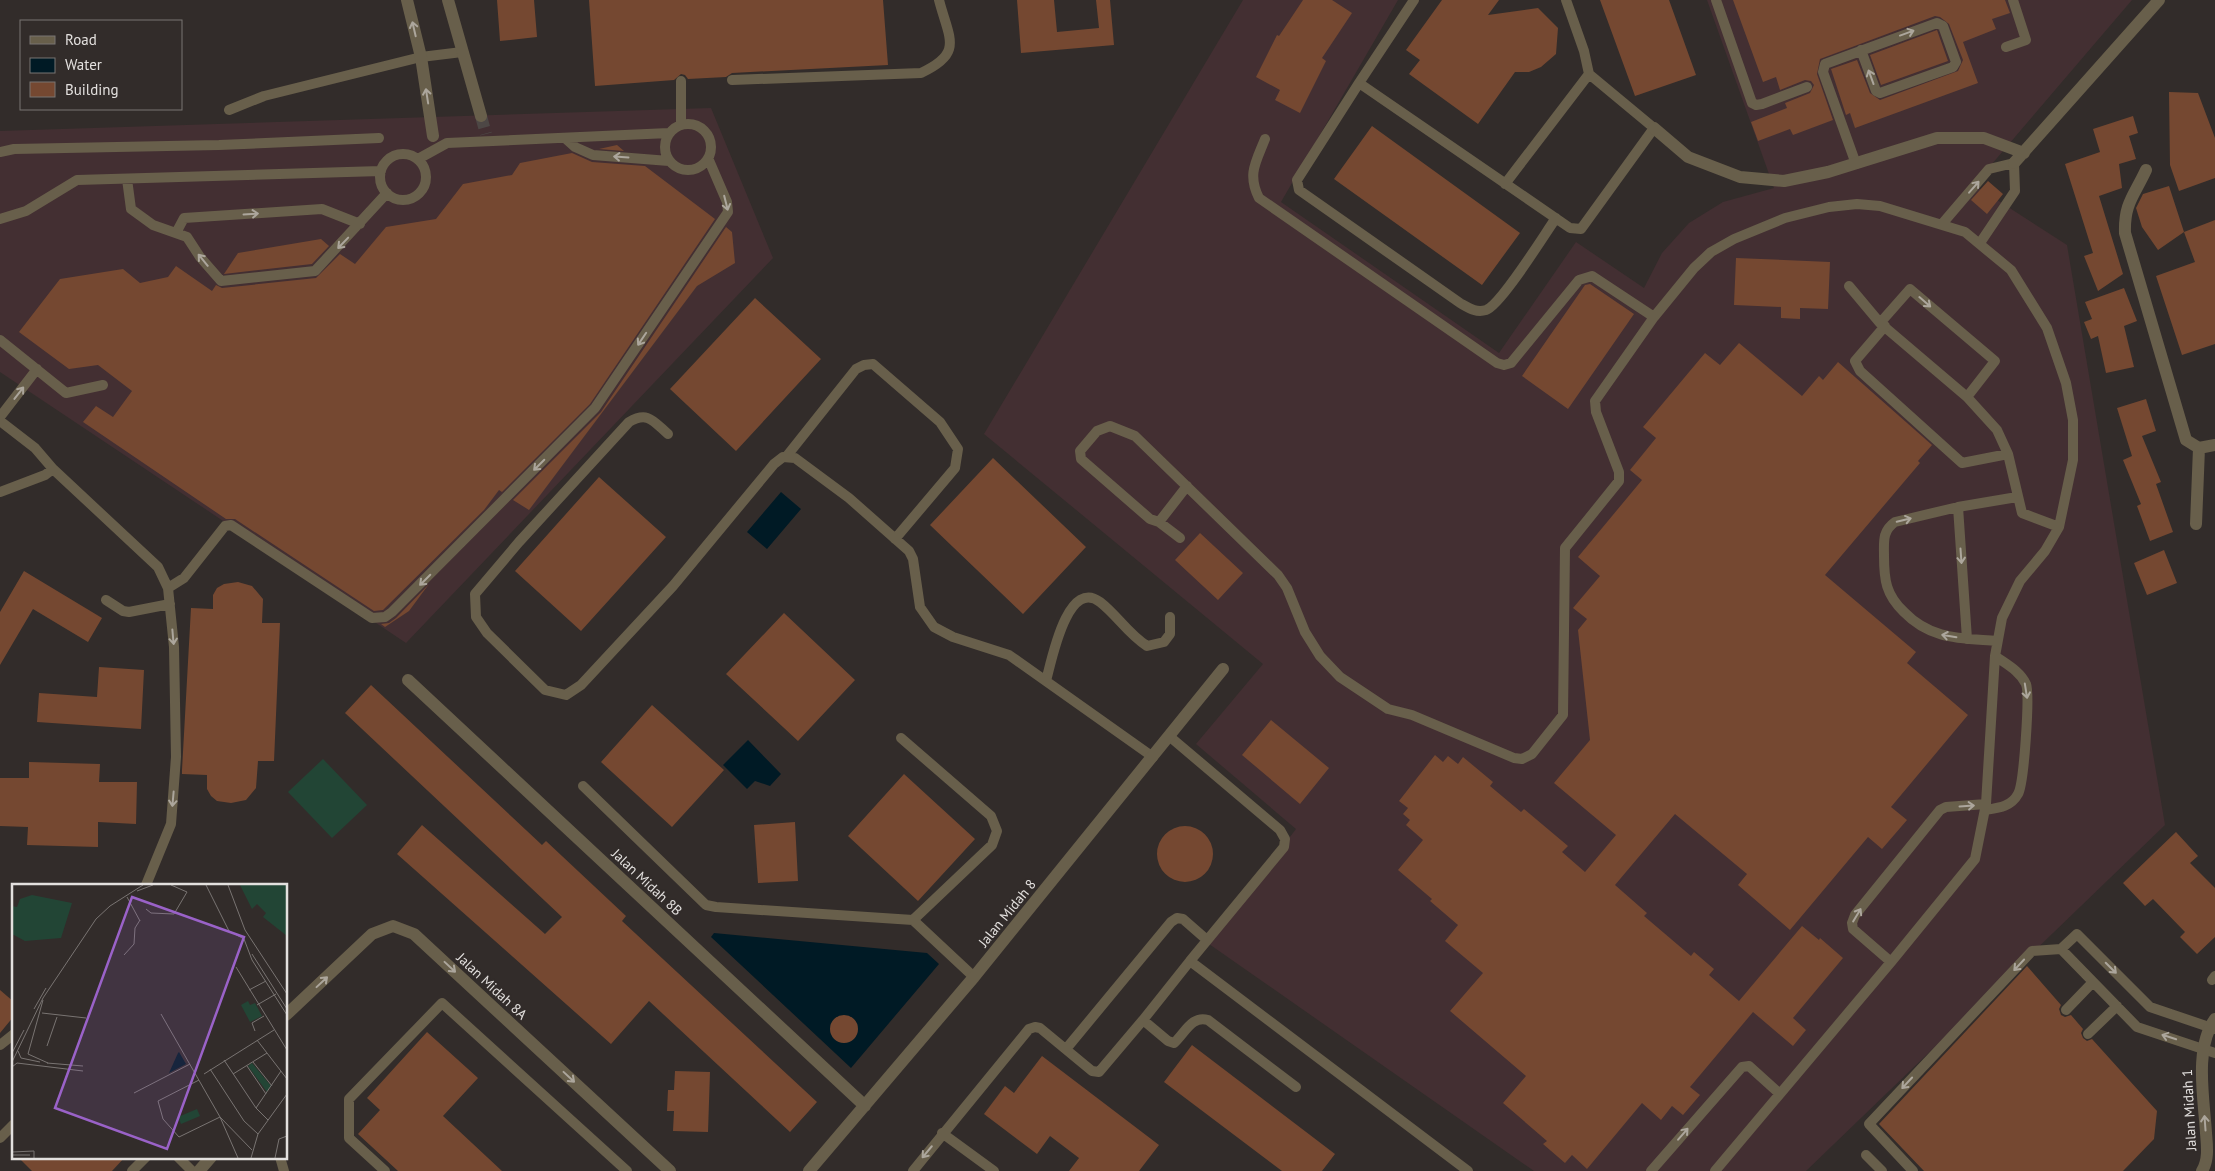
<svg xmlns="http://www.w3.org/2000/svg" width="2215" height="1171" font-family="'PT Sans',sans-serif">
<rect width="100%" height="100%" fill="#322c2a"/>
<path fill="#432f32" d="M1243 0H1398L1281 202 1499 353 1576 242 1644 288 1662 253 1689 223 1723 202 1774 188 1707 0H2132L1974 185 2067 245 2165 825 1806 1171H1534L1209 944 1296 829 1196 744 1263 664 984 434Z
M711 108 773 258 406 643 0 372V131Z"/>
<path fill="#224535" d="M323 759 367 805 332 838 288 792Z"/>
<path fill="#001a25" d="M781 492 801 509 767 549 747 532Z
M748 740 781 774 770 786 755 781 747 789 723 765Z
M714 933 927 953 939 964 851 1068 711 937Z"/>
<path fill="#754831" d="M497 0H534L537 37 500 41Z
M589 0H883L888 65 732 73 726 77 688 79 685 75 681 74 674 80 595 86Z
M1017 0H1054L1057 32 1099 28 1096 0H1110L1114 45 1021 53Z
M1303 0H1332L1352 13 1322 58 1326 61 1300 113 1275 100 1280 90 1256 77 1277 35 1279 36Z
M1442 0H1499L1488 15 1538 8 1558 28 1556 54 1541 67 1529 72H1515L1478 124 1409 74 1420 60 1406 50Z
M1600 0H1669L1696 75 1635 96Z
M1733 0H2005L2010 13 1992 19 1996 29 1963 42 1978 83 1855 128 1850 113 1846 115 1831 69 1857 60 1870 93 1880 100 1958 71 1963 60 1949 24 1940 17 1935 16 1820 59 1817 74 1833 120 1793 135 1790 129 1758 141 1751 122 1787 108 1785 103 1810 93 1814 85 1811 81 1805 80 1780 90 1776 77 1763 82Z
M1937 30 1948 61 1881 85 1870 55Z
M2169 92 2198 93 2215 138V178L2179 191 2170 165Z
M2133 116 2138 133 2129 136 2136 159 2119 164 2122 188 2099 196 2123 274 2098 291 2084 256 2093 253 2065 164 2100 152 2093 129Z
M1372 126 1520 233 1482 285 1334 179Z
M617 145 624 151 599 149Z
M572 153 592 162 645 166 715 219 590 404 502 492 499 490 484 510 383 610 374 611 235 519H226L83 422 96 406 113 417 132 391 98 365 69 369 19 332 60 279 123 269 140 283 168 277 176 266 212 291 216 285 222 288 316 278 340 254 355 264 386 227 436 219 463 184 512 175 520 163Z
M1988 181 2003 194 1987 214 1971 200Z
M2169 186 2184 232 2158 250 2142 227 2136 208 2143 194Z
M2215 220V344L2182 355 2156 276 2195 262 2184 232Z
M726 227 732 232 735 263 697 286 529 510 513 500 601 412Z
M321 239 329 246 312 264 224 274 238 253Z
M1736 258 1830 262 1828 309 1800 308V319L1781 318V307L1734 305Z
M1590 284 1634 314 1568 409 1522 376 1585 285Z
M2124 288 2137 321 2124 326 2134 367 2106 373 2098 336 2091 339 2084 322 2092 319 2085 302Z
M755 298 821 359 736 451 670 389Z
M1739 343 1802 396 1819 376 1823 380 1838 362 1932 445 1918 461 1920 463 1825 575 1916 652 1907 663 1968 715 1891 807 1907 820 1882 849 1868 837 1790 930 1738 885 1747 874 1675 814 1615 885 1647 913 1644 916 1691 956 1694 952 1714 969 1709 975 1739 1001 1802 926 1819 940 1820 938 1843 958 1793 1018 1806 1030 1793 1046 1753 1012 1690 1087 1700 1095 1683 1115 1672 1106 1661 1120 1642 1103 1587 1169 1572 1155 1565 1163 1543 1144 1547 1141 1503 1103 1526 1076 1450 1011 1483 973 1445 941 1458 925 1430 901 1432 899 1398 870 1423 840 1406 825 1410 820 1403 814 1408 808 1399 801 1435 755 1443 762 1448 756 1458 764 1463 757 1493 782 1490 786 1521 812 1524 809 1568 846 1562 852 1585 872 1616 835 1554 783 1590 740 1578 630 1587 619 1573 608 1600 576 1578 557 1642 480 1630 470 1656 438 1643 427 1705 353 1720 365Z
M2146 399 2156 431 2142 436 2161 482 2156 484 2173 532 2150 541 2137 506 2141 504 2123 460 2132 456 2117 408Z
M993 458 1086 547 1023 614 930 525Z
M599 477 666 537 581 631 515 571Z
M1200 533 1243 573 1218 600 1175 560Z
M2164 550 2177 583 2147 595 2134 563Z
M24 571 102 618 88 642 33 609 0 665V612Z
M238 582 252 586 263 599 262 623H280L274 761H258L256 788 246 800 231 803 217 801 211 796 207 789V775L182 774V770L191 608 213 609V595L217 588 224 584Z
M429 584 409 611 385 627 381 624 389 623 396 618Z
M784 613 855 680 798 741 726 674Z
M99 667 144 670 141 729 37 722 39 693 97 697Z
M371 685 542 845 546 841 626 916 622 921 817 1102 790 1132 649 1001 611 1044 397 854 422 825 545 934 562 917 345 713Z
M652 705 724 770 672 827 601 762Z
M1271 720 1329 768 1300 804 1242 755Z
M29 762 100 764 99 782H137L136 824 98 822V847L27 845 28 827 0 826V778H29Z
M904 774 975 839 918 901 848 836Z
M795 822 798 881 758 883 754 825Z
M1157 854a28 28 0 1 1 56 0a28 28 0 1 1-56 0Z
M2176 832 2198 856 2190 863 2215 888V937L2197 954 2180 937 2185 932 2153 899 2145 906 2123 883Z
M2027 966 2061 1005 2059 1009 2061 1015 2065 1017 2071 1015 2083 1029 2081 1033 2083 1038 2087 1041 2092 1039 2157 1111 2154 1139 2123 1171H1924L1879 1124Z
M0 990 14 1002V1016L0 1033Z
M830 1029a14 14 0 1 1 28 0a14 14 0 1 1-28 0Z
M427 1032 478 1078 443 1116 502 1171H398L358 1134 380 1110 367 1098Z
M1192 1045 1335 1154 1322 1171H1282L1164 1082Z
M1042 1056 1159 1145 1139 1171H1069L1079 1158 1050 1136 1037 1154 984 1114 1005 1086 1014 1093Z
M675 1071 710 1072 708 1132 673 1131 674 1111H667L668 1090H674Z
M18 1157H125L112 1171H32Z"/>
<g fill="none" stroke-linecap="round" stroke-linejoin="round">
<path stroke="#4d4745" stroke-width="12" stroke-dasharray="12 6" stroke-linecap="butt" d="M481 116 486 134"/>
<path stroke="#685f4b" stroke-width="10" d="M1414 0 1359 83 1570 228 1581 229 1654 128 1589 74 1584 51 1566 0
M1716 0 1752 103 1756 105 1762 104 1807 87
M2006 47 2026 40 2013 0
M732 80 921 73C964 53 949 39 939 0
M1359 83 1297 180 1299 190 1460 303C1469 308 1476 313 1486 310 1501 305 1544 235 1556 218
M229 110 264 96 421 57 462 52
M681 124V81
M665 147a23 23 0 1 1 46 0a23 23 0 1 1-46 0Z
M565 138 575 147 593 155 669 161
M1265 139C1256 162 1247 174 1259 198L1497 363 1504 365 1511 363 1579 280 1592 276 1654 317
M0 152 14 149 219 145 379 138
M380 177a23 23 0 1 1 46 0a23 23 0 1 1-46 0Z
M418 159 447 143 669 133
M1856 164 1823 72 1825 64 1937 23 1943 26 1956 62 1953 67 1880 93 1876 91 1861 50
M127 179 131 209 153 225 187 237 200 257 221 281 315 271 387 193
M1505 184 1589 74
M0 219 26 211 77 180 381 171
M1942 224 1989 169 2014 163 2015 191 1980 243
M176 233 184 218 322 209 360 224
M1849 286 1880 323 1967 397 1997 430 2008 454 2022 513 2059 527
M1880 323 1910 289 1995 361 1967 397
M1885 326 1855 361 1860 371 1962 463 2008 454
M0 340 66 393 103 385
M0 417 37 369
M0 421 35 448 53 469 45 475 0 492
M668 434C653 421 648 411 629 422L519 542 475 594 476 617 487 633 545 690 566 695 581 685 673 586 774 464 783 457 795 458 849 498 909 551 913 559 920 607 934 627 953 637 1009 655 1153 757
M786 457 856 369 864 365 873 364 940 422 958 449 955 468 895 539
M53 469 158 567 168 588 174 647 176 757 171 824 146 885
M1958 507 1967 639
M1159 522 1187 486
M1180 538 1159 522 1150 519 1081 459 1080 451 1097 431 1110 426 1135 436 1278 575 1287 588 1305 632 1320 656 1340 677 1388 709 1412 715 1514 758 1522 759 1532 754 1563 715 1565 548 1619 481V472L1596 412 1595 401 1654 317 1694 268 1711 252 1734 239 1785 218 1829 207 1857 204 1880 206 1965 232 2011 270 2047 328 2066 383 2073 420V460L2059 527 2045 551 2020 581 2002 618 1995 656 1986 804 1975 859 1891 962 1715 1171
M168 588 184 578 225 526 231 525 372 618 385 617 392 612 595 408 728 212 727 202 708 158
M106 600 123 611 129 612 170 604
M1997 641C1961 638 1931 640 1904 612 1886 595 1884 580 1884 556 1884 542 1882 531 1895 522L1958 507 2017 497
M1046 681C1051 663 1067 577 1100 602 1117 615 1128 634 1147 646L1164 642 1170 634V617
M1169 736 1280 830 1285 839 1284 847 1190 961 1468 1171
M901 738 991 816 997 831 992 845 913 920
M583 786 706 905 716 907 913 920 974 977
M1985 810C1998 808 2011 807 2018 794 2024 784 2030 695 2026 684 2020 671 2006 664 1995 656
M1891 962 1853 929 1852 923 1855 915 1940 810 1946 807 1986 804
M2212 980 2215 976
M2066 1010 2093 982
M1143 1020 1168 1041 1174 1043C1185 1033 1192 1015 1208 1020L1296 1087
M2215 1029 2150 1007 2077 934 2061 949 2137 1027 2215 1053
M2088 1034 2117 1006
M0 1045 14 1034
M1066 1049 1171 922 1177 918 1183 919 1207 940
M942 1133 994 1171
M0 1138 14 1124
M1866 1155 1882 1171
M178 1157 192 1171
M280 1157 284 1171
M132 1171 146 1157
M385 1171 349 1138V1099L442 1003 627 1171
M913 1171 1029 1029 1035 1027 1040 1028 1092 1071 1099 1072 1143 1020 1190 961
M1651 1171 1742 1067 1749 1066 1780 1094
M1913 1171 1869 1124 2032 951 2061 949"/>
<path stroke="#685f4b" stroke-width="12" d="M407 0 421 57 433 136
M448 0 481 116
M1654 128 1688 157 1740 177 1784 181 1828 172 1937 138H1984L2024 153
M2014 163 2159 0
M2146 170C2134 196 2124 203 2125 233L2186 440 2199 448 2215 445
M2196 524 2199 448
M408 680 865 1106
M286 1015 372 934 393 926 414 934 670 1171
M199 1171 211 1157
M809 1171 974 977 1223 669
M2202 1171C2209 1160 2207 1145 2206 1133 2204 1099 2194 1048 2215 1019"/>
</g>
<defs><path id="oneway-shaft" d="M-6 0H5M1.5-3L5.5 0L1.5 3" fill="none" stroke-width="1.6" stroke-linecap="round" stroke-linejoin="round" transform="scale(1.25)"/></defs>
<g stroke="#aca69c">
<use href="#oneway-shaft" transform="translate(414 29) rotate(-103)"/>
<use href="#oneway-shaft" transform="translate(1907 33) rotate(-20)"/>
<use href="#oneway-shaft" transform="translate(1871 77) rotate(-110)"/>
<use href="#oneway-shaft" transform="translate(427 96) rotate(-99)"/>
<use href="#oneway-shaft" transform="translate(621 157) rotate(-176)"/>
<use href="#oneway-shaft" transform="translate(1974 187) rotate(-49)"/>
<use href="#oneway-shaft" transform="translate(726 203) rotate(76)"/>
<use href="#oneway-shaft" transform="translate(251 214) rotate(-4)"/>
<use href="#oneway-shaft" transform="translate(343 243) rotate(134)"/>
<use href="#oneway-shaft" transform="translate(203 260) rotate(-129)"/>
<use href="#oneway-shaft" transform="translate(1925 302) rotate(41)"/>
<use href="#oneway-shaft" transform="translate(642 339) rotate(124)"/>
<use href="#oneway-shaft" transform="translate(19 393) rotate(-52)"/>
<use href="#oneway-shaft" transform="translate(539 465) rotate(135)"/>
<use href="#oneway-shaft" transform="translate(1904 520) rotate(-13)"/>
<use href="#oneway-shaft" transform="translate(1961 556) rotate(86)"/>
<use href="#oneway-shaft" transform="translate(425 580) rotate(135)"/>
<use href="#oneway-shaft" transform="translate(1949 636) rotate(-171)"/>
<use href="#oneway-shaft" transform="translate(173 637) rotate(85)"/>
<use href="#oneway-shaft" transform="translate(2026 691) rotate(81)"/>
<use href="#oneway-shaft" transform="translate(173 799) rotate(95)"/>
<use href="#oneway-shaft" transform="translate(1967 806) rotate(-4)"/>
<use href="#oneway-shaft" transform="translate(1857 915) rotate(-59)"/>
<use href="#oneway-shaft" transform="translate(2019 965) rotate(133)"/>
<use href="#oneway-shaft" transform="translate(450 967) rotate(43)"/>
<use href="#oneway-shaft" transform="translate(2111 968) rotate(45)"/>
<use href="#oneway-shaft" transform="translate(322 982) rotate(-43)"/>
<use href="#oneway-shaft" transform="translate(2169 1037) rotate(-162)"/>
<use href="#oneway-shaft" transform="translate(569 1077) rotate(43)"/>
<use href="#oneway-shaft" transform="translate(1907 1083) rotate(133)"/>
<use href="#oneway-shaft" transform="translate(2205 1123) rotate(-94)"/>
<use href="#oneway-shaft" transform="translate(1683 1134) rotate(-49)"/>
<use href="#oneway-shaft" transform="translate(927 1152) rotate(130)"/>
</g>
<g text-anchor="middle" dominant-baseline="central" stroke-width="4" stroke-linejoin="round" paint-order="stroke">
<g font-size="14" fill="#e3e0de" stroke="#322c2a">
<text transform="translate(647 882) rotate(43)">Jalan Midah 8B</text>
<text transform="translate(1007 913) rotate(-51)">Jalan Midah 8</text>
<text transform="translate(492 986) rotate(43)">Jalan Midah 8A</text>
<text transform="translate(2189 1110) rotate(-93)">Jalan Midah 1</text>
</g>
</g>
<g transform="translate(12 884)">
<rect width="275" height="275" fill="#322c2a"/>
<path d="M228 1H275V52L251 33 254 29 245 20 240 25ZM20 11 60 19 49 54 13 57 0 50V22L5 23 8 15ZM236 117 238 121 243 119 250 132 238 138 229 121ZM240 179 259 202 255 208 236 182ZM185 225 188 232 169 240 166 233Z" fill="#224535"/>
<path d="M167 168 174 180 157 189 166 169Z" fill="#001a25"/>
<path fill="none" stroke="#797472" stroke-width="1" d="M194 1 217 47 232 55 240 76 275 131M216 1 233 46 275 110M125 7 141 1M115 13 128 37M134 25 139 29 162 30 175 8 159 1M240 70 275 125M112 71 122 60 123 44 128 36M224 83 275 166M237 106 254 97M31 116 16 170 36 179M245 121 264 110M22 125 34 104M30 129 74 134M149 130 208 233 240 266M243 147 240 139 252 132M245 156 275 195M35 162 45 133M6 167 9 174 28 178M0 169 12 146M212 176 244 224 256 236M0 178 31 114 84 35 98 22 131 1M241 178 260 202M35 179 71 182M235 182 254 210M0 183 5 179 71 187M198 185 232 237 246 250M192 190 262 146M221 190 255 169M187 196 146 217 151 235 167 253 208 233M122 209 178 180M244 224 269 187M208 233 226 274M0 268 22 267V274M0 271H18M239 274 246 250 275 210M263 274 267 255 275 252"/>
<path fill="#9a62c8" fill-opacity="0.15" stroke="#9a62c8" stroke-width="2.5" d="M120 13 232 53 155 265 43 224Z"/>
<rect width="275" height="275" fill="none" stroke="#e3e0de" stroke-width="2.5"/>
</g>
<rect x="20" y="20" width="162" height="90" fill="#322c2a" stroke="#797472"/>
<rect x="30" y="36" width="25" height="8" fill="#685f4b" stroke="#797472"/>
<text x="65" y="45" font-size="15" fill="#e3e0de">Road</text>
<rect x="30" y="58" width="25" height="15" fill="#001a25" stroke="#797472"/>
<text x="65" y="70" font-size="15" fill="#e3e0de">Water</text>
<rect x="30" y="82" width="25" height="15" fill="#754831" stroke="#797472"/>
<text x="65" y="95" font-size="15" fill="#e3e0de">Building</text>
</svg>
